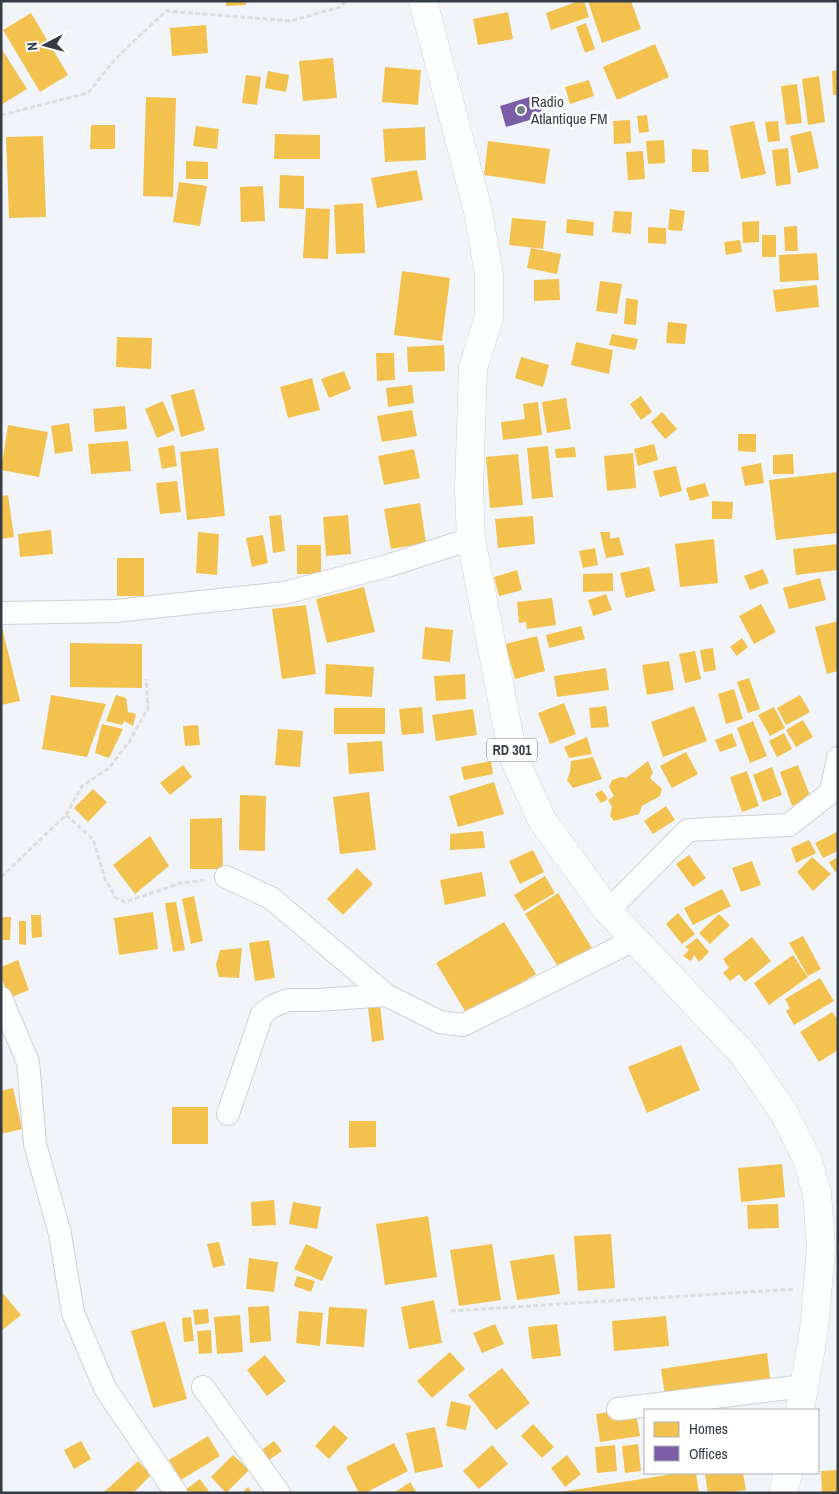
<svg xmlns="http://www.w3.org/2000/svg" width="839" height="1494" font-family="'Archivo Narrow',sans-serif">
<rect width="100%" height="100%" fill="#f1f5fa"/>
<path fill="#f2c14e" d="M226 1H246V5L226 6Z
M579 1H584L589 17 551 30 546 13Z
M588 1H631L641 29 602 43Z
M508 12 513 39 478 45 473 19Z
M31 13 68 75 40 92 3 30Z
M586 23 595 49 585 53 576 27Z
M206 25 208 53 172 56 170 28Z
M655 44 669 77 617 100 603 67Z
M1 48 27 89 1 105Z
M333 58 337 98 303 101 299 61Z
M385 67 421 70 418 105 382 102Z
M838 70V95H833L832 71Z
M268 71 289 75 286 92 265 88Z
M246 75 261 77 257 105 242 103Z
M819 76 825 122 808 125 802 79Z
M589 80 594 96 570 104 565 87Z
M797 84 802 123 786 125 781 86Z
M146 97 176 98 173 197 143 196Z
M647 115 649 132 639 133 637 116Z
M630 120 631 143 614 144 613 121Z
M754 121 766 174 741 179 730 126Z
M778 121 780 141 768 142 765 122Z
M91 125H115V149H90Z
M196 126 219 129 217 149 193 146Z
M425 127 426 160 385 162 383 129Z
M811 131 819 168 798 173 790 136Z
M275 134 320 135V159H274Z
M43 136 46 217 9 218 6 137Z
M664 140 665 163 648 164 646 141Z
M488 141 550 149 545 184 484 175Z
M788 148 791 184 776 186 772 150Z
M692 149 708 150 709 172H692Z
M643 151 645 179 628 180 626 152Z
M186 161 208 162V179H186Z
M417 170 423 200 377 208 371 178Z
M280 175 304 176V209L279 208Z
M179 182 207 186 200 226 173 222Z
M263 186 265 221 241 222 240 187Z
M363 203 365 253 336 254 334 205Z
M306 208 330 209 328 259 303 258Z
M670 209 685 211 682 231 668 230Z
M614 211 632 212 631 234 612 232Z
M512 218 546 221 543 249 509 245Z
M567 219 594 222 593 236 566 233Z
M759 221V242L743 243 742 222Z
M797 226 798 251H785L784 227Z
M648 227 666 228V244L648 243Z
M762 235H776V257H762Z
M740 240 742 252 726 255 724 242Z
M531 248 561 254 557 274 527 268Z
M817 253 819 280 780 282 779 255Z
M402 271 450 278 442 341 394 335Z
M559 279 560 300 534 301V280Z
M600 281 622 284 617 314 596 311Z
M817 285 819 307 776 312 773 290Z
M626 298 638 300 636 325 624 324Z
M668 322 687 324 685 344 666 343Z
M612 334 638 339 635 350 609 345Z
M117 337 152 338 151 369 116 367Z
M576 342 613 350 609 374 571 365Z
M444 345 445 371 408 372 407 347Z
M376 353H394L395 380 377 381Z
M521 357 549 365 543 387 515 378Z
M344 371 351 389 329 398 321 379Z
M312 378 320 410 288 418 280 387Z
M412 385 414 403 388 407 386 388Z
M194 389 205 430 181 437 171 395Z
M641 396 652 412 641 420 630 404Z
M566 398 571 429 547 433 542 402Z
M163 401 175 430 157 438 145 409Z
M538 402 542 435 503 440 501 422 525 419 523 404Z
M125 406 127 429 95 432 93 409Z
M412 410 417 436 382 442 377 416Z
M662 412 677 429 665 439 651 422Z
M69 423 73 451 55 454 51 426Z
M8 425 48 432 39 477 1 470Z
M738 434H756V452L738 451Z
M128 441 131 471 91 474 88 444Z
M654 444 658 460 638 466 634 449Z
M174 445 177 466 162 469 158 448Z
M548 446 553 497 532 499 527 448Z
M575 447 576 457 556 458 555 449Z
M218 448 225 516 187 520 180 452Z
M414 449 420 478 384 485 378 456Z
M633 453 636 488 607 491 604 456Z
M518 454 523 505 490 508 486 457Z
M793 454 794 474H773V455Z
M761 463 764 483 745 486 741 467Z
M676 466 682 491 660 497 653 471Z
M838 472V533L776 540 769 480Z
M177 481 181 512 160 514 156 483Z
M705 483 709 496 690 501 686 488Z
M8 495 14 537 1 539V496Z
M712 501 733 502 732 519H712Z
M420 503 426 543 391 549 384 509Z
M281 515 285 551 273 553 269 516Z
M348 515 351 554 326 556 323 517Z
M533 516 535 544 498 548 495 519Z
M51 530 53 554 20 557 18 534Z
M198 532 219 534 217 575 196 573Z
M600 532H610V539L619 537 624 555 606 558Z
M263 535 268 563 252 567 246 538Z
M714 539 718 583 680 587 675 544Z
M838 544V570L796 575 793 549Z
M297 545H321V574H297Z
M595 548 598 565 583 568 579 551Z
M117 558H144V596H117Z
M649 567 655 591 626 598 620 573Z
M763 569 769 583 750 590 744 576Z
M517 570 522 590 499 596 494 577Z
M613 573V591L583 592V574Z
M820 578 826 600 789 609 783 588Z
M364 587 375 632 327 643 316 599Z
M606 594 612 610 593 616 588 600Z
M552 598 556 625 527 629 526 622 519 623 517 602Z
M761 604 776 632 754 644 739 616Z
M306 605 316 674 282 679 272 609Z
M838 621V671L827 674 815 627Z
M1 623 20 701 1 705Z
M581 626 585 639 549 648 546 635Z
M425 627 453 630 450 662 422 659Z
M537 636 545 671 515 679 505 644Z
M742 638 748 647 737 656 730 647Z
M70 643 142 644V688L70 687Z
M713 648 716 670 704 672 700 650Z
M695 651 701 679 685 683 679 654Z
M669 661 674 690 647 695 642 665Z
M326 664 374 667 372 697 325 694Z
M606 668 609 690 557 697 554 676Z
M465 674 466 699 436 701 434 676Z
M749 678 760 709 748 713 737 682Z
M734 689 743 719 726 724 718 694Z
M51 695 106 704 87 757 42 749Z
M116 695 126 698 128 712 136 714 133 726 124 721 122 725 106 721Z
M800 695 810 712 786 725 777 708Z
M564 703 576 734 550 744 538 713Z
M606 706 609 727 591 728 589 708Z
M694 706 707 741 663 757 651 722Z
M422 707 424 733 402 735 399 709Z
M774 707 785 728 770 736 758 715Z
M334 708H385V734H334Z
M473 709 477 735 436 741 432 715Z
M803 720 813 737 796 747 786 730Z
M753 721 767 756 750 763 737 728Z
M102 724 123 729 109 758 95 753Z
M198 725 200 745 185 746 183 726Z
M278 729 303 731 300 767 275 765Z
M732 733 737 746 720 752 715 740Z
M784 733 792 749 777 757 769 741Z
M587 737 592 754 569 758 564 747Z
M382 741 384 771 349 774 347 743Z
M686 752 698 774 672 788 660 766Z
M593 757 602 779 573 788 567 780 570 772 571 761Z
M491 761 493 774 464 780 461 767Z
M648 761 653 773 650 778 662 789 660 796 642 806 639 814 614 821 610 816 612 807 608 800 614 796 609 787 612 780 621 777 626 778Z
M183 765 192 777 170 795 160 783Z
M798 765 811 798 792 806 780 772Z
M772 767 782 795 763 802 753 775Z
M747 771 759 806 742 812 730 777Z
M494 782 504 814 458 827 449 796Z
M93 789 107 802 88 822 74 808Z
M602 790 608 799 601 803 595 794Z
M369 792 376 850 340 854 333 797Z
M240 795 266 796 265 851 239 850Z
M666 806 675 820 653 834 644 821Z
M222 818 223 869H190V819Z
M483 831 485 848 450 850V834Z
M837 832 838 851 823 858 815 843Z
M150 836 169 866 135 894 113 865Z
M809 840 816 853 796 863 791 848Z
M533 850 544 872 520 884 509 861Z
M689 855 706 878 693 887 676 864Z
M812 857 831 874 813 891 797 872Z
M838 857V870L835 872 829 862Z
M752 861 761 885 741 892 732 868Z
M357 868 373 884 343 915 327 899Z
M482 872 486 896 445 905 440 880Z
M545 876 555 893 524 911 514 895Z
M722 889 731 906 693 925 684 908Z
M558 893 595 953 562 973 525 914Z
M194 896 203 941 191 944 182 899Z
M176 902 185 950 173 952 165 903Z
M153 912 158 949 119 955 114 918Z
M678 913 695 934 682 944 666 924Z
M719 914 730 925 710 944 699 933Z
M31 915H41L42 937 32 938Z
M1 917H11L10 940H1Z
M19 921H26V945L19 944Z
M504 922 536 974 468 1016 436 963Z
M803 936 821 969 808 976 789 943Z
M752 937 771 961 745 982 739 974 730 981 723 973 729 968 723 959Z
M697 938 709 952 699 962 694 955 691 961 683 956 689 950 685 947Z
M269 940 275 978 255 981 249 943Z
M242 948 239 978 219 977 216 965 220 950Z
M793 955 808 977 769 1005 754 983Z
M18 960 29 990 9 998 1 976V967Z
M820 978 834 1001 794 1025 786 1011 790 1008 785 999Z
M380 1005 384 1040 372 1042 368 1007Z
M832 1012 838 1020V1050L819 1062 800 1032Z
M681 1045 700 1090 647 1113 628 1067Z
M13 1088 22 1129 1 1134V1091Z
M172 1107H208V1144H172Z
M349 1121H376V1147L349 1148Z
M782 1164 785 1197 741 1202 738 1168Z
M274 1200 276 1225 252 1226 251 1202Z
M293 1202 321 1207 317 1229 289 1224Z
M778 1204 779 1228 748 1229 747 1205Z
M428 1216 437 1277 385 1285 376 1224Z
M611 1234 615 1288 578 1291 574 1236Z
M219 1242 225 1265 213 1268 207 1244Z
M306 1244 333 1257 322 1281 294 1269Z
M492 1244 501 1300 459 1306 450 1250Z
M554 1254 560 1294 517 1300 510 1261Z
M249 1258 278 1262 274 1292 246 1289Z
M297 1276 315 1281 311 1292 294 1286Z
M1 1291 21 1315 1 1331Z
M434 1300 442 1343 409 1349 401 1307Z
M269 1306 271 1341 250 1343 248 1307Z
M329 1307 367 1309 364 1347 326 1344Z
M208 1309 209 1323 195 1325 193 1310Z
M299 1311 323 1313 320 1346 296 1343Z
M240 1315 243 1352 217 1354 214 1317Z
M666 1316 669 1346 614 1351 612 1321Z
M191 1317 194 1341 184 1342 182 1318Z
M165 1321 187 1399 153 1408 131 1331Z
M495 1324 504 1344 482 1353 473 1333Z
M557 1324 561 1356 532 1359 528 1327Z
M211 1330 212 1353 199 1354 197 1331Z
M450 1352 465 1369 432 1398 417 1381Z
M767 1353 771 1386 666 1402 661 1369Z
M265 1355 286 1381 267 1396 247 1370Z
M502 1368 530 1403 496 1430 468 1395Z
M451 1401 471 1406 466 1430 446 1426Z
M635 1408 640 1436 600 1442 596 1414Z
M533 1424 554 1447 542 1458 521 1436Z
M334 1425 348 1438 329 1459 315 1446Z
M435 1427 443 1467 415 1473 406 1433Z
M208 1436 220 1456 181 1480 169 1460Z
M81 1441 91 1459 74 1469 64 1450Z
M274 1441 282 1451 266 1462 259 1452Z
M394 1443 408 1471 365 1493H359L346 1467Z
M638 1444 641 1471 625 1473 622 1446Z
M492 1445 508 1464 479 1489 463 1471Z
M615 1445 617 1471 597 1473 595 1447Z
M233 1455 249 1470 226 1493 211 1477Z
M567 1455 581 1474 565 1487 551 1468Z
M138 1461 151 1475 133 1493H103Z
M838 1470V1493H822L821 1471Z
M679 1473H696L699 1493H554Z
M720 1473H743L746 1490 725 1493H708L705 1475Z
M200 1479 210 1493H181Z
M410 1482 417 1493H394Z
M248 1487 252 1493H242Z"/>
<path fill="#7b5ea7" d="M536 95 543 116 506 127 500 106Z"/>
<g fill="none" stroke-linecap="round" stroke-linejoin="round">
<defs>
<path id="street" d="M1 613 116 611 284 593 387 566 471 539
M226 877 271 898 386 995
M608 911 688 830 789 825 831 792 838 758
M1 998 28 1062 35 1144 60 1234 73 1313 105 1388 176 1493
M228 1114 262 1014 273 1006 288 1000H319L386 995 440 1022 463 1025 634 940
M203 1387 279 1493
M618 1409 804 1386"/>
<path id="primary" d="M423 1 478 211 489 274V317L473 368 469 489 471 539 513 756 542 820 608 911 743 1054 783 1111 807 1159 817 1193 821 1248 814 1330 800 1410
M783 1493 788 1473"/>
</defs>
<use href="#street" stroke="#cbd1d7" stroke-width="24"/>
<use href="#primary" stroke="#cbd1d7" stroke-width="29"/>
<path stroke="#dddee0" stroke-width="3" stroke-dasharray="5 2.5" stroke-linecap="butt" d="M1 115 88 93 116 58 166 11 291 21 340 7 346 1
M66 815 82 786 109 768 129 742 148 708 146 679
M1 877 66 815 93 839 105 879 116 898 125 902 181 883 206 880
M451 1311 795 1289"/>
<use href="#street" stroke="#fdfefe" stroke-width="22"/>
<use href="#primary" stroke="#fdfefe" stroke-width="28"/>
</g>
<circle fill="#777d85" stroke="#fff" stroke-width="2" cx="521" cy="110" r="5"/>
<g text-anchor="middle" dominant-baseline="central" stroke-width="5" stroke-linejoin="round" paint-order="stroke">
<rect fill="#fff" stroke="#72767e" stroke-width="1" x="487" y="738.5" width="50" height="23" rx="4"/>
<g font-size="14" font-weight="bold" fill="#353c46">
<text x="512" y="750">RD 301</text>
</g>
<g font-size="15" fill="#353c46" stroke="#fff" text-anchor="start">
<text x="531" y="101">Radio<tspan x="531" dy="17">Atlantique FM</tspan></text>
</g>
</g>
<rect width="839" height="1494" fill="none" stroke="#353c46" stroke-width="5"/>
<rect x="644" y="1409" width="175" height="65" fill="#ffffff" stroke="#aeb1b5"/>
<rect x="654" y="1422" width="25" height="15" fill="#f2c14e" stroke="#aeb1b5"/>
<text x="689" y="1434" font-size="15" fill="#353c46">Homes</text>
<rect x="654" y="1446" width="25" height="15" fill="#7b5ea7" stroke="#aeb1b5"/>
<text x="689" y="1459" font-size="15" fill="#353c46">Offices</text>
<g transform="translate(45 45) rotate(264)" stroke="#ffffff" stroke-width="4" paint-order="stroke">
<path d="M0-4L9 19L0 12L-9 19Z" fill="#353c46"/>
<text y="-8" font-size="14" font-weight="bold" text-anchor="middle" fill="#353c46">N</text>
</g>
</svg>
